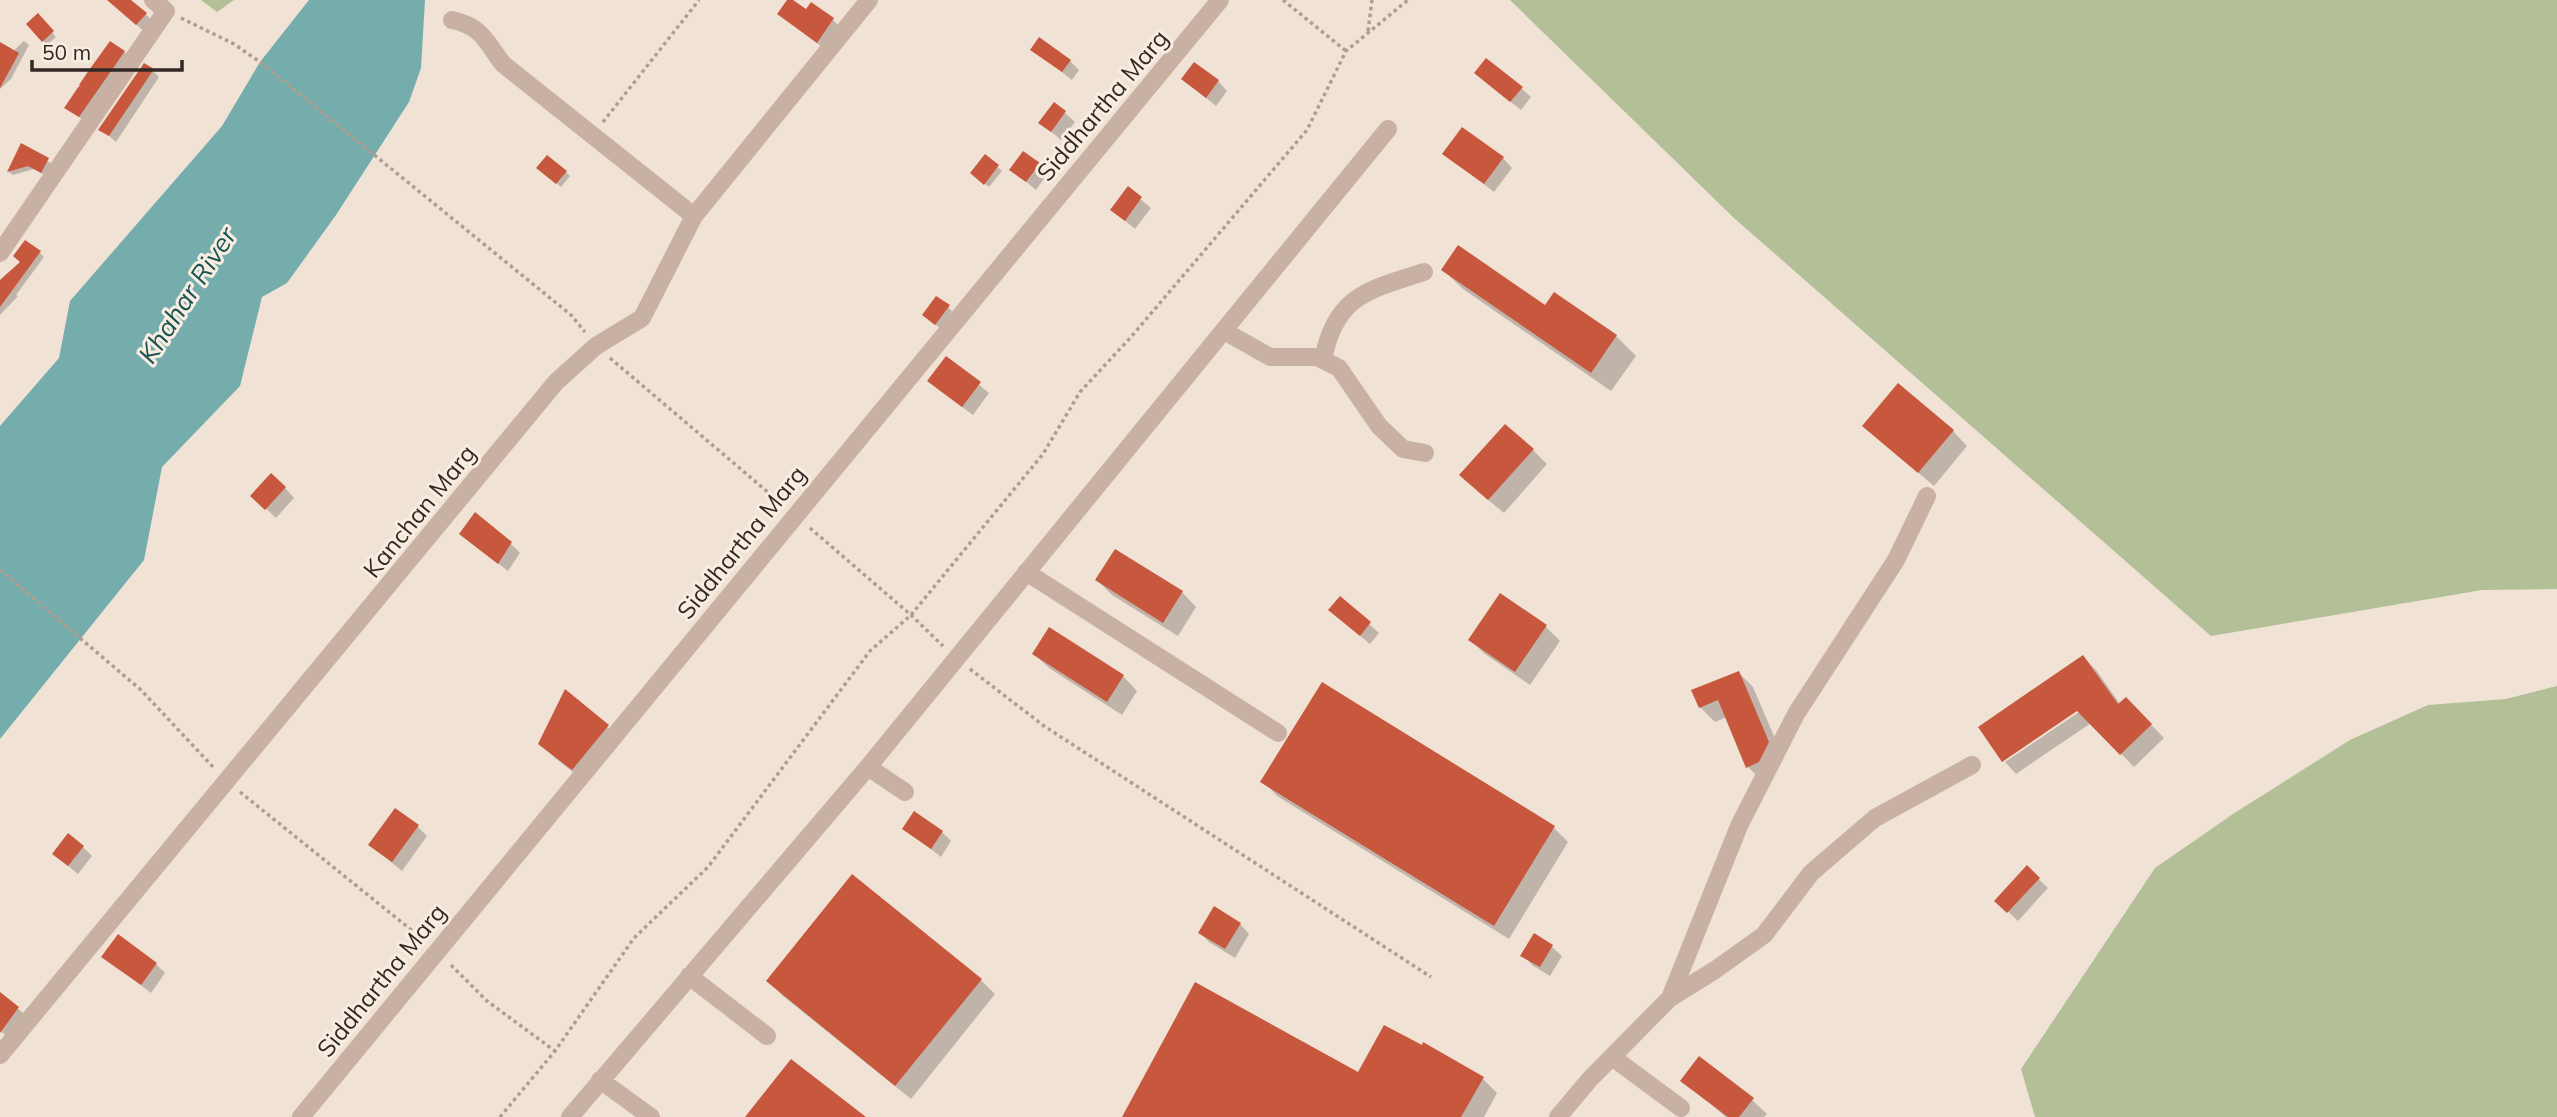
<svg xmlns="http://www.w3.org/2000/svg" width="2557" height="1117" font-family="Mulish,sans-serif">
<rect width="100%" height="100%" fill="#f0e2d5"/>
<path fill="#b3bf96" d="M201 0H234L217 12Z
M1510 0H2557V589L2482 590 2211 636 1734 218Z
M2557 686V1117H2035L2021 1069 2155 868 2233 814 2350 740 2428 705 2506 699Z"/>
<path fill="#75adad" d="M309 0H425L421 68 409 102 336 215 287 283 262 297 240 386 162 467 144 560 0 739V426L59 358 70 301 222 126 260 62Z"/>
<path fill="#0003" d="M117 0H130L155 23 146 33 123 13Z
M789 0 806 12 833 20 842 29 827 51 779 14Z
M38 16 56 37 47 45 28 24Z
M24 41 29 45 11 79 0 89V63Z
M1033 50 1070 61 1079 70 1072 80Z
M124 52 128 56 84 120 71 112Z
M153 71 159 77 116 142 101 129Z
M1183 79 1218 81 1227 91 1216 106Z
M1486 82 1521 88 1531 97 1521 110Z
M1055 104 1075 122 1061 140 1041 123Z
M22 145 52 164 46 176 34 169 13 175 9 172Z
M1445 154 1503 158 1512 168 1494 192Z
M985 156 1002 171 989 187 976 177Z
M1039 164 1048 173 1036 190 1012 170Z
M543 172H566L570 176 561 187Z
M1128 189 1151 208 1135 229 1112 210Z
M40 253 44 257 16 295 18 296 0 315V282Z
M1443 270 1546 308 1555 294 1616 336 1636 356 1611 391 1463 289Z
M948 307 952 311 940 328 928 319Z
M946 358 989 393 973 415 939 390Z
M1953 431 1967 446 1934 486 1879 440Z
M1533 450 1547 464 1504 513 1476 490Z
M285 488 294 498 276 518 253 496Z
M471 543H510L520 553 508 571Z
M1097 580 1182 592 1196 607 1178 636 1112 595Z
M1500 596 1546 627 1560 641 1530 685 1485 654 1470 640Z
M1340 598 1379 633 1370 644 1340 619Z
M1034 654 1123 676 1137 691 1122 715 1049 668Z
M2083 657 2096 670 2120 704 2126 699 2164 738 2134 767 2091 723 2016 774 2005 762 2085 708Z
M1739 673 1753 687 1783 757 1762 781 1748 767 1727 717 1715 722 1700 707Z
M1322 685 1554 828 1568 842 1509 939 1277 796 1263 781Z
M607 727 622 741 587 783 555 758 540 744Z
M417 826 427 836 402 871 370 845Z
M905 829 942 832 951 841 941 857Z
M83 847 92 856 78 874 54 854Z
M2027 868 2048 888 2018 921 1997 901Z
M1240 924 1249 934 1235 958 1209 942 1200 933Z
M1535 936 1552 947 1562 956 1550 976 1532 965 1523 955Z
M104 957 156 964 165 973 151 993Z
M981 980 995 994 911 1099 783 996 768 981Z
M0 994 28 1017 11 1039 0 1031Z
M1424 1044 1483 1079 1497 1093 1484 1117H1124L1359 1075 1422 1047Z
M1682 1080 1752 1100 1767 1114 1764 1117H1726Z"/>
<path fill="#c7573d" d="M107 0H131L147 13 136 25Z
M787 0H793L806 9 811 2 834 18 817 43 777 14Z
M38 13 54 31 42 42 26 24Z
M1039 37 1071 60 1062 72 1030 50Z
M110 41 125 51 79 117 64 108 79 86 81 87 79 85 87 73Z
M0 42 19 53 0 88Z
M1486 58 1523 87 1510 102 1474 73Z
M1194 62 1219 80 1206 98 1181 79Z
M144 63 154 69 109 136 98 130Z
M1054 102 1066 111 1051 132 1038 123Z
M1462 127 1504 157 1484 184 1442 154Z
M21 143 49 158 41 173 28 166 7 172Z
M1023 151 1040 163 1026 182 1009 170Z
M985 154 999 165 984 185 970 173Z
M547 155 567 171 556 184 536 168Z
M1128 186 1142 197 1125 221 1110 210Z
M25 240 41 251 0 307V280L20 262 13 256Z
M1458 245 1545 305 1554 292 1617 335 1591 373 1441 270Z
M936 296 950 305 935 325 922 315Z
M946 356 981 382 962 407 927 381Z
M1898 383 1954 430 1918 473 1862 426Z
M1505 424 1534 449 1488 500 1459 475Z
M271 473 286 487 265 510 250 496Z
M475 512 512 542 498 564 459 534Z
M1115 549 1183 591 1163 623 1095 580Z
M1500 593 1547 625 1515 672 1468 640Z
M1340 596 1371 622 1360 636 1328 610Z
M1049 627 1124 675 1107 702 1032 654Z
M2083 655 2118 704 2126 697 2152 724 2120 755 2077 711 2002 762 1978 727Z
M1739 671 1769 742 1759 762 1746 768 1718 700 1699 708 1691 690Z
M1322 682 1555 826 1494 926 1260 782Z
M565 689 609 725 572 770 538 744Z
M395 808 419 825 392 862 368 845Z
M914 811 943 831 931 849 902 829Z
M68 833 84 846 68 866 52 854Z
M2027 865 2040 878 2007 913 1994 901Z
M852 874 982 979 895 1086 766 981Z
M1214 906 1241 923 1225 949 1198 933Z
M1534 933 1553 945 1540 967 1520 956Z
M118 934 157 963 141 985 101 957Z
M1195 982 1358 1072 1384 1025 1422 1045 1423 1042 1484 1077 1461 1117H1122Z
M0 992 19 1007 0 1033Z
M1699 1056 1754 1098 1739 1117H1728L1680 1081Z
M791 1059 866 1117H745Z"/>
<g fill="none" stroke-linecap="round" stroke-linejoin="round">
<path stroke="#b49b8c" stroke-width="3.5" stroke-dasharray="3.5 3.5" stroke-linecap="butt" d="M1283 0 1346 51
M181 18 234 44 260 62 571 315 585 332
M1368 31 1372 0
M603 122 699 0
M610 358 783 505
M810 528 911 615 943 646
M0 570 141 690 214 768
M970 669 1044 726 1431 977
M240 792 425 941
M451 965 487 1001 555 1051
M500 1117 555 1051 634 938 708 867 870 651 911 615 1043 454 1080 392 1131 337 1307 130 1346 51 1408 0"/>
<path stroke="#c8b1a2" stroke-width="18" d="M452 20C482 26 486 42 503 64L694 216
M0 253 166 11 153 0
M1224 331 1270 357H1317L1339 368 1379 426 1403 449 1425 453
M1323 360C1335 295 1369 290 1424 272
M1026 572 1278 733
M868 767 905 792
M689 976 767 1036
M1670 998 1739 826 1796 714 1896 560 1927 496
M0 1055 556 382 596 346 642 318 694 216 869 0
M1612 1057 1681 1108
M600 1080 651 1117
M301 1117 1220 0
M570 1117 868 767 1388 129
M1558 1117 1590 1079 1670 998 1715 970 1764 935 1811 873 1875 818 1972 765"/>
</g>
<g text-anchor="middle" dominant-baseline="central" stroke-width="6" stroke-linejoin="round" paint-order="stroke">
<g font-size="24" fill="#322824" stroke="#f8ede1">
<text transform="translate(1102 105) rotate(-50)">Siddhartha Marg</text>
<text transform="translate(419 511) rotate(-51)">Kanchan Marg</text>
<text transform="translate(741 542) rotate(-51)">Siddhartha Marg</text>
<text transform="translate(381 980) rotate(-51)">Siddhartha Marg</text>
</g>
<g font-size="26" font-style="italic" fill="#1a5353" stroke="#f8ede1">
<text transform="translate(187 295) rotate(-57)">Khahar River</text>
</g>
</g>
<path d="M32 60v10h150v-10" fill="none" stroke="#322824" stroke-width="3.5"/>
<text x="42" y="60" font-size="21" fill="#322824" stroke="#f8ede1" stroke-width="5" paint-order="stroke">50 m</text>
</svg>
